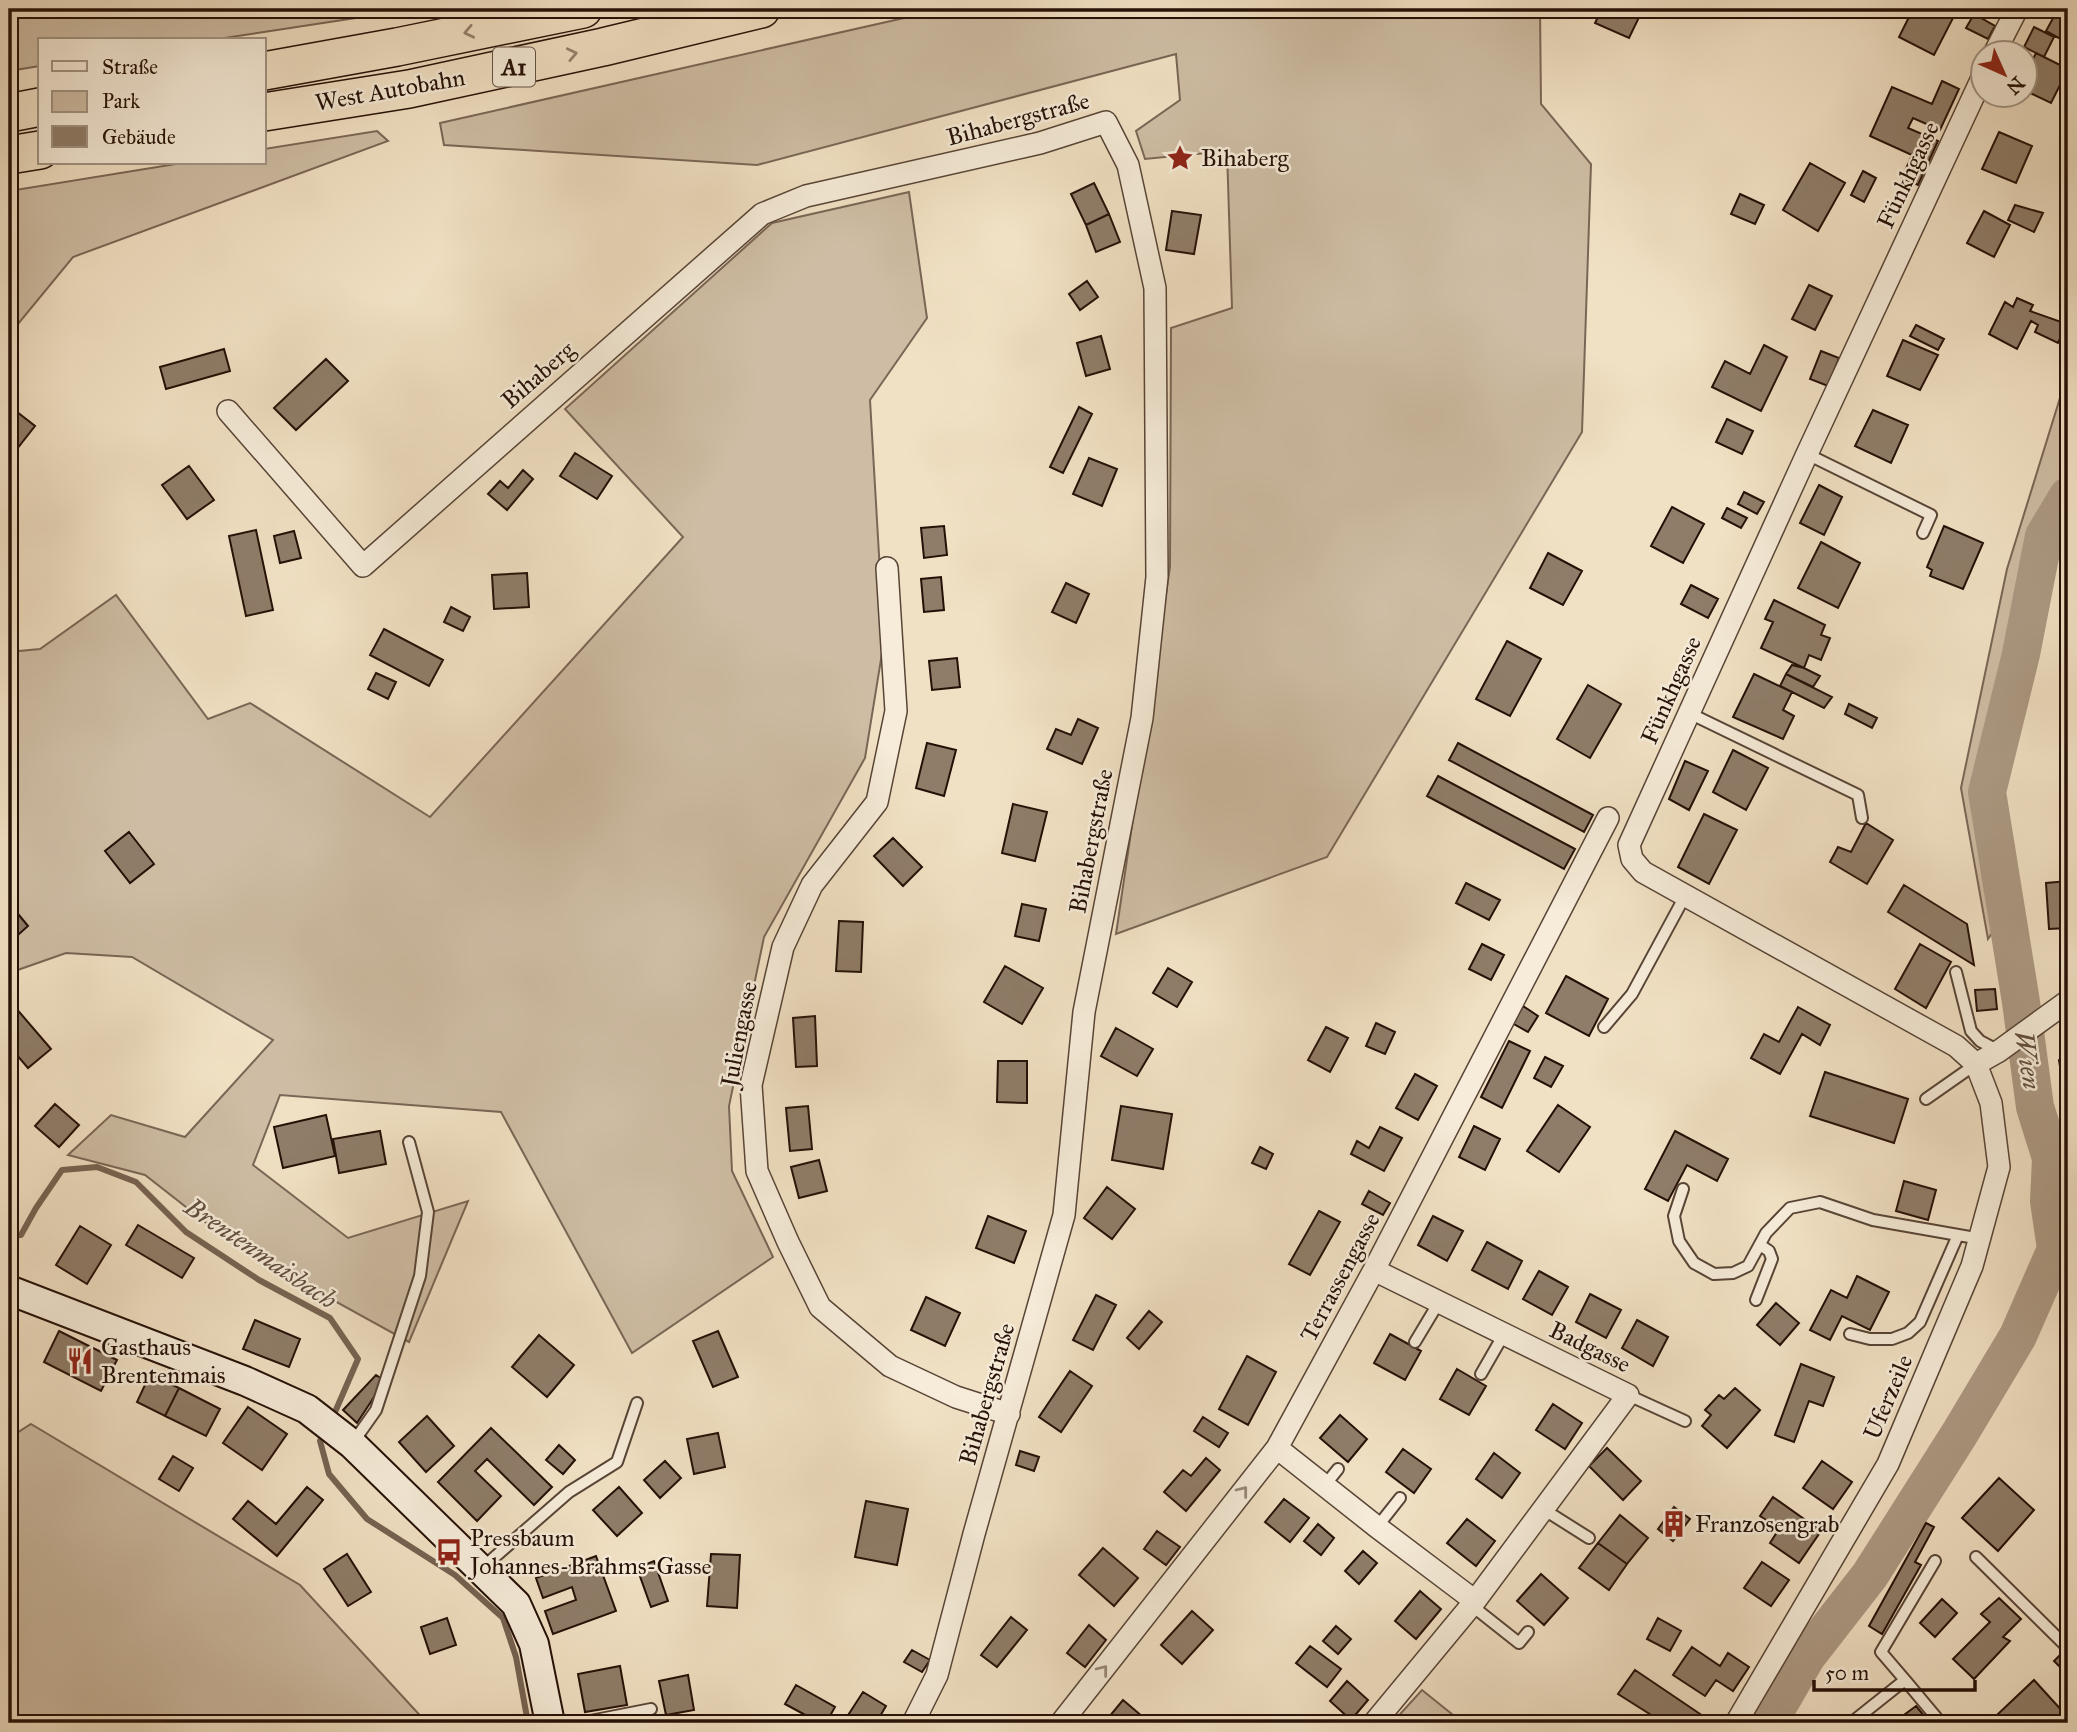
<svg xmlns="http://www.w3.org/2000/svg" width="2077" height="1732" font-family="'IM FELL Great Primer',serif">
<rect width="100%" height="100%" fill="#f1e1c4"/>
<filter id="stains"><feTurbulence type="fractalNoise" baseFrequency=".00286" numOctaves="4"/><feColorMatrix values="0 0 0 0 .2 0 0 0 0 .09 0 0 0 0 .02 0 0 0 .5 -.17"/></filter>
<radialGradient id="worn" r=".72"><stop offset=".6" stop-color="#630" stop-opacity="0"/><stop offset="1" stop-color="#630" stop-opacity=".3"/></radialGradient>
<path fill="#cebda4" stroke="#7a6656" stroke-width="2" d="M9 9H415L211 40H40V66L9 71Z
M928 9H1540L1541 104 1591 164 1582 432 1327 857 1116 934 1170 567 1171 328 1232 308 1227 151 1145 159 1136 131 1180 100 1176 54 757 165 444 145 440 123 904 18Z
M377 131 388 141 73 257 9 335V191L182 163H264V149Z
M909 192 927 318 870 400 884 641 865 758 764 937 729 1106 732 1171 773 1257 632 1353 501 1112 280 1095 253 1165 348 1238 468 1201 409 1342 237 1247 145 1175 68 1155 111 1115 185 1137 273 1040 132 957 66 953 9 973V652L40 649 116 595 208 719 250 703 430 817 683 537 565 409 772 223Z
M2068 372V477L2040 535 2013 660 1981 782 1999 923 1988 939 1961 788 2007 569Z
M31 1424 300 1585 427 1723H9V1438Z
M1422 1690 1463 1723H1392Z"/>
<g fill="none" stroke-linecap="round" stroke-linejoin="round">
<path stroke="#766352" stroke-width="6" d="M2049 1201 2068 1193
M9 1236 21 1235 36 1208 62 1170 97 1167 136 1182 186 1232 259 1280 330 1318 358 1359 332 1419
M325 1432 320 1441 329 1474 367 1519 455 1575 503 1618 516 1657 528 1723"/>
<path stroke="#ac9a84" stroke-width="38" d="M1768 1723 1807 1656 1870 1575 1960 1433 2018 1336 2056 1249 2049 1201 2051 1158 2035 1107 2021 1002 1987 792 2021 654 2044 536 2068 496"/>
</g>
<path fill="#8f7d69" stroke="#251007" stroke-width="2" d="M1602 9H1643L1629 38 1595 23Z
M1913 9H1935L1953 18 1934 55 1899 37Z
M2058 9H2068V43L2046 31Z
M1974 14 1995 26 1988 39 1966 28Z
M2034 27 2054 37 2044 57 2024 47Z
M2036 53 2068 69 2051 103 2024 90V77Z
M1942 81 1959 89 1940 130 1913 118 1908 128 1938 141 1918 185 1902 178 1912 155 1870 136 1892 87 1932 104Z
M1999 132 2032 146 2016 183 1982 169Z
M1810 163 1845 183 1818 231 1783 210Z
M1863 171 1876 178 1864 202 1851 195Z
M1094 183 1109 214 1086 225 1071 194Z
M1740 194 1764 205 1755 224 1731 214Z
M2015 205 2043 213 2034 232 2008 220Z
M1172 211 1201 215 1194 254 1166 250Z
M1984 211 2010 225 1994 257 1967 243Z
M1109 214 1120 242 1096 252 1086 225Z
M1087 281 1098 297 1080 310 1069 294Z
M1809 285 1832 296 1815 330 1792 319Z
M2017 298 2033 305 2030 311 2067 324 2058 343 2035 332 2038 325 2031 321 2017 349 1989 334 2005 302 2013 307Z
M1916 325 1944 339 1938 350 1910 336Z
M1101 336 1110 369 1086 376 1077 343Z
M1903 340 1938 355 1920 390 1887 376Z
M1764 345 1787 357 1761 411 1712 387 1725 361 1750 374Z
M224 349 230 371 166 389 160 367Z
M1821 351 1839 358 1828 386 1810 379Z
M326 359 348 381 296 430 274 408Z
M1079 407 1092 414 1063 473 1050 467Z
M12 408 35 426 9 459V411Z
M1873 410 1908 425 1891 463 1855 446Z
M1727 419 1753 431 1742 454 1716 442Z
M575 453 612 476 597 499 560 476Z
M1089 458 1117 469 1102 506 1073 494Z
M189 466 214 500 187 519 162 485Z
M523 470 533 479 507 510 488 494 500 481 508 488Z
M1819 485 1842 497 1824 535 1800 523Z
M1744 492 1764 502 1757 514 1738 504Z
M1672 507 1704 524 1683 563 1651 546Z
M1727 508 1747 518 1741 528 1722 518Z
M944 526 947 555 924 558 921 528Z
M1944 526 1983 543 1963 589 1930 576 1932 570 1927 567Z
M256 530 273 610 246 616 229 536Z
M294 531 301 558 280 563 274 536Z
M1821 542 1860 563 1838 608 1798 588Z
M1548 553 1582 571 1563 605 1530 588Z
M527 573 529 607 494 609 492 575Z
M941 577 944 610 924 612 921 579Z
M1066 583 1089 594 1076 623 1052 612Z
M1691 585 1718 599 1708 618 1681 604Z
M1774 600 1825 625 1821 635 1830 638 1821 660 1809 655 1804 668 1761 648 1773 622 1765 619Z
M451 607 470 617 463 631 444 622Z
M384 629 443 660 429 686 370 655Z
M1507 641 1541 659 1510 716 1476 699Z
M957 658 960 687 932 690 929 661Z
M1792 665 1804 668 1820 676 1813 687 1786 674Z
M376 673 396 682 388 699 368 689Z
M1754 674 1792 692 1783 710 1794 716 1783 739 1733 717Z
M1786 674 1832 697 1824 708 1780 686Z
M1588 685 1621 704 1590 758 1557 739Z
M1849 704 1877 718 1872 728 1845 714Z
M1078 719 1098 728 1082 764 1047 749 1056 729 1071 735Z
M927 743 956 750 944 796 916 788Z
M1458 743 1593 815 1584 832 1449 760Z
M1733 750 1768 768 1746 810 1713 792Z
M1685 761 1708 771 1689 810 1669 799Z
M1438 776 1575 849 1564 869 1427 796Z
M1013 804 1047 812 1035 861 1002 853Z
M1704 814 1737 830 1709 884 1678 867Z
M1866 823 1893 840 1867 884 1830 862 1838 847 1851 852Z
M129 832 154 864 130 883 105 851Z
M893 838 922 867 903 886 874 856Z
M2068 881V928L2049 929 2046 883Z
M1466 883 1500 900 1489 920 1456 903Z
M1904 885 1967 924 1974 965 1888 912Z
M9 903 28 926 9 943Z
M1022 904 1046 909 1039 941 1015 936Z
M839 921 863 922 861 972 836 971Z
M1482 944 1504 955 1491 980 1469 969Z
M1920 944 1951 962 1926 1008 1895 989Z
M1005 966 1043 988 1022 1024 984 1002Z
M1168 968 1192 982 1177 1007 1153 993Z
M1566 976 1608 999 1589 1036 1546 1013Z
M1995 989 1997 1009 1977 1011 1975 990Z
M9 1000 51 1049 28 1068 9 1046Z
M1523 1006 1538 1016 1528 1032 1512 1023Z
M1798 1007 1830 1025 1820 1045 1802 1034 1780 1074 1751 1058 1764 1034 1779 1042Z
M815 1016 817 1066 796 1067 793 1018Z
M1376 1023 1395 1032 1385 1054 1366 1046Z
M1326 1027 1348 1038 1330 1072 1308 1060Z
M1116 1028 1153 1049 1137 1076 1101 1056Z
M1509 1041 1530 1051 1502 1108 1481 1097Z
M2068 1043V1103L2064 1091 2059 1060 2068 1056 2064 1045Z
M1545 1057 1563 1066 1551 1087 1534 1078Z
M998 1061H1027V1103L997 1102Z
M1825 1072 1908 1099 1894 1143 1810 1116Z
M1415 1074 1437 1086 1418 1120 1396 1108Z
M55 1104 79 1125 59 1147 35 1126Z
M1558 1105 1590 1127 1559 1172 1527 1151Z
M808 1106 812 1149 790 1151 786 1108Z
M1121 1106 1172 1114 1163 1169 1112 1160Z
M326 1115 335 1156 283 1168 274 1127Z
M1474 1126 1500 1139 1485 1170 1459 1157Z
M1380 1127 1402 1138 1384 1171 1351 1154 1357 1141 1369 1148Z
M380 1131 386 1164 339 1173 333 1139Z
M1675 1131 1728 1159 1717 1181 1687 1165 1668 1201 1645 1189Z
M1260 1147 1273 1154 1266 1169 1252 1163Z
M819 1160 827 1191 799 1198 791 1167Z
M1904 1181 1936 1190 1928 1220 1896 1211Z
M1107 1187 1135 1209 1112 1239 1084 1218Z
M1369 1191 1390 1203 1383 1215 1362 1204Z
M1319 1211 1340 1222 1310 1275 1289 1264Z
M988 1216 1026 1231 1014 1263 976 1248Z
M1433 1216 1463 1231 1447 1261 1418 1245Z
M138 1225 194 1258 182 1278 126 1245Z
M80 1226 111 1245 87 1284 56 1265Z
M1487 1242 1522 1261 1508 1289 1472 1270Z
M1539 1271 1568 1287 1552 1315 1523 1299Z
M1857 1276 1889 1292 1870 1330 1842 1316 1830 1340 1810 1330 1831 1290 1847 1298Z
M1590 1294 1621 1310 1606 1338 1576 1322Z
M1096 1295 1116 1305 1093 1350 1073 1340Z
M926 1297 960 1313 945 1346 911 1330Z
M1776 1303 1799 1323 1780 1345 1757 1325Z
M1149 1311 1162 1322 1139 1349 1127 1338Z
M255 1320 300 1339 289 1367 243 1349Z
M1637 1320 1668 1337 1653 1366 1622 1348Z
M59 1331 117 1360 101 1391 44 1362Z
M718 1331 738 1377 713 1387 693 1341Z
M1390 1334 1421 1351 1405 1380 1374 1363Z
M539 1335 574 1365 547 1397 512 1367Z
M1247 1356 1276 1372 1248 1425 1219 1409Z
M1801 1364 1834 1377 1823 1406 1809 1401 1794 1442 1775 1435Z
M1457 1369 1486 1386 1469 1415 1440 1399Z
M1070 1371 1092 1386 1061 1432 1039 1417Z
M150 1374 179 1388 165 1416 137 1402Z
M376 1375 382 1379 376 1394 357 1423 343 1410Z
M179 1388 220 1409 206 1436 165 1416Z
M1735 1388 1760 1410 1727 1448 1702 1426 1711 1415 1705 1410 1719 1395 1724 1399Z
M1553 1404 1582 1423 1565 1449 1536 1430Z
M248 1407 287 1434 262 1470 223 1443Z
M1340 1415 1367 1439 1348 1462 1320 1438Z
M427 1416 454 1446 426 1472 399 1442Z
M1203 1417 1228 1433 1219 1447 1194 1431Z
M491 1428 552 1487 534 1505 487 1459 475 1471 501 1496 477 1521 438 1482Z
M718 1433 725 1467 694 1474 687 1439Z
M559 1445 575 1460 563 1474 546 1460Z
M1607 1448 1641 1481 1623 1500 1589 1466Z
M1403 1449 1431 1469 1414 1493 1386 1472Z
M1020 1451 1039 1457 1034 1471 1016 1465Z
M1494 1453 1520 1473 1502 1498 1476 1479Z
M173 1456 193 1468 179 1491 159 1479Z
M1206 1458 1220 1470 1186 1511 1164 1492 1183 1470 1191 1476Z
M665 1461 681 1478 660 1498 644 1480Z
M1822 1461 1852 1482 1833 1509 1803 1488Z
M1999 1478 2034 1510 1998 1551 1962 1518Z
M307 1487 323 1500 277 1556 233 1519 248 1501 276 1524Z
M619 1487 642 1513 617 1536 593 1510Z
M1773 1497 1821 1531 1799 1563 1770 1543 1779 1529 1760 1516Z
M1284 1499 1309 1518 1290 1542 1265 1522Z
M866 1501 908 1509 897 1565 855 1557Z
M1674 1507 1690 1519 1673 1541 1658 1529Z
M1620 1515 1648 1538 1627 1564 1598 1543Z
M1467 1519 1495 1541 1476 1566 1447 1543Z
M1926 1523 1934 1527 1915 1562 1921 1565 1882 1634 1869 1626Z
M1318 1524 1334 1538 1321 1555 1304 1541Z
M1157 1531 1180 1547 1166 1565 1144 1549Z
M1598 1543 1627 1564 1609 1590 1579 1568Z
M1103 1548 1138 1578 1114 1606 1079 1575Z
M1363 1551 1377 1563 1359 1584 1345 1571Z
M347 1554 371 1592 348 1606 324 1569Z
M711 1554 740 1555 737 1608 707 1606Z
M596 1556 616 1611 553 1634 545 1611 576 1600 572 1587 543 1598 536 1578Z
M654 1561 668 1601 651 1607 637 1568Z
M1762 1562 1789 1580 1771 1606 1744 1588Z
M1541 1574 1568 1598 1544 1625 1517 1601Z
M1420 1591 1441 1609 1416 1639 1395 1621Z
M1999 1598 2021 1619 2003 1637 2010 1641 1974 1679 1953 1659 1990 1622 1981 1614Z
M1942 1599 1957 1613 1935 1637 1920 1623Z
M1192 1611 1213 1630 1182 1664 1161 1645Z
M1011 1617 1027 1630 997 1667 981 1655Z
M447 1618 456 1645 430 1654 421 1627Z
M1658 1618 1681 1631 1670 1651 1647 1639Z
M1089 1625 1106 1640 1085 1667 1067 1653Z
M1336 1626 1351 1639 1338 1654 1323 1641Z
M1310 1646 1341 1669 1327 1687 1296 1663Z
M1692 1647 1720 1666 1728 1653 1749 1667 1733 1691 1716 1680 1705 1696 1673 1675Z
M912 1650 930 1660 922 1672 904 1662Z
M2062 1653 2068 1658V1675L2054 1661Z
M620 1666 627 1705 585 1712 578 1674Z
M1635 1670 1703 1716 1698 1723H1664L1618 1694Z
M688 1675 694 1710 666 1715 659 1681Z
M2034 1680 2064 1713 2053 1723H2007L1998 1714Z
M1347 1681 1368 1700 1351 1720 1330 1701Z
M796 1685 835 1707 826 1723H820L785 1704Z
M863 1692 886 1706 876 1723H843Z
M1123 1700 1150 1723H1104Z
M1916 1706 1930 1723H1893Z
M1916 1706 1930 1723H1893Z"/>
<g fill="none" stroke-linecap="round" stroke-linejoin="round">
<defs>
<path id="lane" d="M1807 454 1931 515 1923 533
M1689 713 1858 795 1862 818
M1956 972 1971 1031 1980 1041 1999 1051
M1604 1027 1632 994 1685 896
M1926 1099 1976 1064
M1683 1189 1674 1216 1679 1241 1694 1263 1714 1274 1733 1273 1748 1266 1766 1233 1790 1208 1820 1202 1873 1220 1981 1239
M1756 1300 1772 1259 1769 1251 1760 1245
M1850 1334 1870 1339H1892L1908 1333 1920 1322 1958 1235
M1415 1342 1439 1302
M1481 1374 1504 1334
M1628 1395 1685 1421
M352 1444 376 1410 420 1276 428 1212 409 1142
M1325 1485 1338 1469
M1543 1509 1589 1538
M1377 1527 1400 1498
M1976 1557 2068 1648
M481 1569 569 1492 617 1462 637 1403
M1471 1605 1519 1643 1528 1632
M1905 1680 1881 1652 1935 1561
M580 1723 651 1709
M1851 1723 1905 1680 1941 1723"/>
<path id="street" d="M1995 52 2017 9
M1982 78 1807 454 1629 845 1632 859 1643 872 1956 1046 1976 1064 1999 1051 2068 1001
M228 411 363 566 762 214 806 196 1040 143 1106 122 1128 165 1155 288 1157 577 1142 718 1084 1012 1064 1215 974 1534 937 1675 913 1723
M887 568 896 711 877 802 812 885 783 947 751 1085 757 1171 788 1242 820 1307 890 1366 956 1397 1009 1414
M1277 1448 1377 1527 1475 1601
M1061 1723 1277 1448 1374 1270 1608 818
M1374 1723 1475 1601 1628 1395 1374 1270
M1736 1723 1888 1464 1972 1266 1999 1167 1991 1103 1976 1064"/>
<path id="secondary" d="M9 1290 245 1381 307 1409 352 1444 516 1604 534 1644 550 1723"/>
<path id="highway" d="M264 71 397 47 583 9
M264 112 409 89 603 47 761 9
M9 113 40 107
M9 155 40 150"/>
</defs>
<use href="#lane" stroke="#584436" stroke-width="14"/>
<use href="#street" stroke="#584436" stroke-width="24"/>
<use href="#secondary" stroke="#251007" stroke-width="32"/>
<use href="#highway" stroke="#251007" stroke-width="40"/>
<use href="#lane" stroke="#f6ecd9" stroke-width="10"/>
<use href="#street" stroke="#f6ecd9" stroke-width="21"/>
<use href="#secondary" stroke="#f6ecd9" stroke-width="28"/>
<use href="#highway" stroke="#f1e1c4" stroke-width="37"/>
</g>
<defs><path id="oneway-chevron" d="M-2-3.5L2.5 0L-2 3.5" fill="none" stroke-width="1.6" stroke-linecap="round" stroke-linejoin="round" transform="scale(1.75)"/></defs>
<g stroke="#95836f">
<use href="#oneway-chevron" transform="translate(469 32) rotate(168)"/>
<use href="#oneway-chevron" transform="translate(572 54) rotate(-12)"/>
</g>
<g stroke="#98897a">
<use href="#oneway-chevron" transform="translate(1243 1491) rotate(-52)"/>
<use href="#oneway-chevron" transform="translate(1103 1670) rotate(-52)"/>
</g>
<defs>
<symbol id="sight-bare" viewBox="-9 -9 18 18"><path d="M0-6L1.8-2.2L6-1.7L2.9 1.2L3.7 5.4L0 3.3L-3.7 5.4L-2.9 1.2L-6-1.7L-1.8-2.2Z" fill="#8f2418" stroke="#f6ecd9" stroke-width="2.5" paint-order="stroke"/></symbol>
<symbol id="restaurant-bare" viewBox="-9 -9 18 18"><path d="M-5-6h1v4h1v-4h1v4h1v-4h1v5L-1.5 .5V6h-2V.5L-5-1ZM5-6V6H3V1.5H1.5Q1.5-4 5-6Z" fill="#8f2418" stroke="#f6ecd9" stroke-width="2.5" paint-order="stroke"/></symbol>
<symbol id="building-bare" viewBox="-9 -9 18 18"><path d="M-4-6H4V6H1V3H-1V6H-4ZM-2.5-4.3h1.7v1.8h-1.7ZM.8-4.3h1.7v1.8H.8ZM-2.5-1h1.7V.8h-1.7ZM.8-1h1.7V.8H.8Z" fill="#8f2418" stroke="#f6ecd9" stroke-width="2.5" paint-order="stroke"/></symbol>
<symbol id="bus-bare" viewBox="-9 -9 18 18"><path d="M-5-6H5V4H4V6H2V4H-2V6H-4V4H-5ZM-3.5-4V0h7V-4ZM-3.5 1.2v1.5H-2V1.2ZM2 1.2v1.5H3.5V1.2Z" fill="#8f2418" stroke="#f6ecd9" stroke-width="2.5" paint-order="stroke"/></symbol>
</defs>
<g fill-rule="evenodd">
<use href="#sight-bare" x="1161" y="139" width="38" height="38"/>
<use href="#restaurant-bare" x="61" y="1342" width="38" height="38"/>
<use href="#building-bare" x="1655" y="1505" width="38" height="38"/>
<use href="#bus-bare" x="430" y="1533" width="38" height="38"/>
</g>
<g text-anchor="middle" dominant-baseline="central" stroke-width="5" stroke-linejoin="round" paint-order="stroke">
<rect fill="#f6ecd9" stroke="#645246" stroke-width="2" x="493" y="47.5" width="42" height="39" rx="5"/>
<g font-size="23" font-weight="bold" fill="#251007">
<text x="514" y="67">A1</text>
</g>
<g font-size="24" fill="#251007" stroke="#f6ecd9">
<text transform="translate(390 90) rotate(-10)">West Autobahn</text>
<text transform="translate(1018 119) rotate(-15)">Bihabergstraße</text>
<text transform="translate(1908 175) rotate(-65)">Fünkhgasse</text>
<text transform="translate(538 375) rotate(-41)">Bihaberg</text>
<text transform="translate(1671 690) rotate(-66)">Fünkhgasse</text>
<text transform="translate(1091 841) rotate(-79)">Bihabergstraße</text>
<text transform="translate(739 1034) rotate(-79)">Juliengasse</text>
<text transform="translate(1340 1277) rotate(-62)">Terrassengasse</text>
<text transform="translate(1590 1347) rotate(26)">Badgasse</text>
<text transform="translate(987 1394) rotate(-74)">Bihabergstraße</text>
<text transform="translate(1888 1397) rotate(-67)">Uferzeile</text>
</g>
<g font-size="24" fill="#251007" stroke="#f6ecd9" text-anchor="start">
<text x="1201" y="158">Bihaberg</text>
<text x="101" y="1347">Gasthaus<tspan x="101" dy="28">Brentenmais</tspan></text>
<text x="1695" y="1524">Franzosengrab</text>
<text x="470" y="1538">Pressbaum<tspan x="470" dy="28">Johannes-Brahms-Gasse</tspan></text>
</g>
<g font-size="26" font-style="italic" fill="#624e3f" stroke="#f6ecd9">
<text transform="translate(2028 1060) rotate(81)">Wien</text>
<text transform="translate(261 1253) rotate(34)">Brentenmaisbach</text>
</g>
</g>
<rect width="2077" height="1732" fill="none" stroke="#f1e1c4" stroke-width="35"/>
<rect x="10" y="10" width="2056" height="1711" fill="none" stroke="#251007" stroke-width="3.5"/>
<rect x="18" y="18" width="2042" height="1697" fill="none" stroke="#251007" stroke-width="2"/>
<rect x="38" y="38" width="228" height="126" fill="#f6ecd9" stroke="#a29485" stroke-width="2"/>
<rect x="52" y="61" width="35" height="10" fill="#f6ecd9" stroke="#a29485" stroke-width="2"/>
<text x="102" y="74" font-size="21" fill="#251007">Straße</text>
<rect x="52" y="91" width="35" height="21" fill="#cebda4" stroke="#a29485" stroke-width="2"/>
<text x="102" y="108" font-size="21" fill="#251007">Park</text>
<rect x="52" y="126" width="35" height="21" fill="#8f7d69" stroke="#a29485" stroke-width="2"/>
<text x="102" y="144" font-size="21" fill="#251007">Gebäude</text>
<g transform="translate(2004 74) rotate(135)"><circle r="33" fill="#f6ecd9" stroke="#a29485" stroke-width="2"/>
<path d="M0-5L12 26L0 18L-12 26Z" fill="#8f2418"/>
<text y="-10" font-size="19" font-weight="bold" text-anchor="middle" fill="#251007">N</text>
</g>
<path d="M1814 1680v10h161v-10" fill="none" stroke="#251007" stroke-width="3.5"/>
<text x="1825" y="1680" font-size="21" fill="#251007" stroke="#f6ecd9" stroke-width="5" paint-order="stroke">50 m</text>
<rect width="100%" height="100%" filter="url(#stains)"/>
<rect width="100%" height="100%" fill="url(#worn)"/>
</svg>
